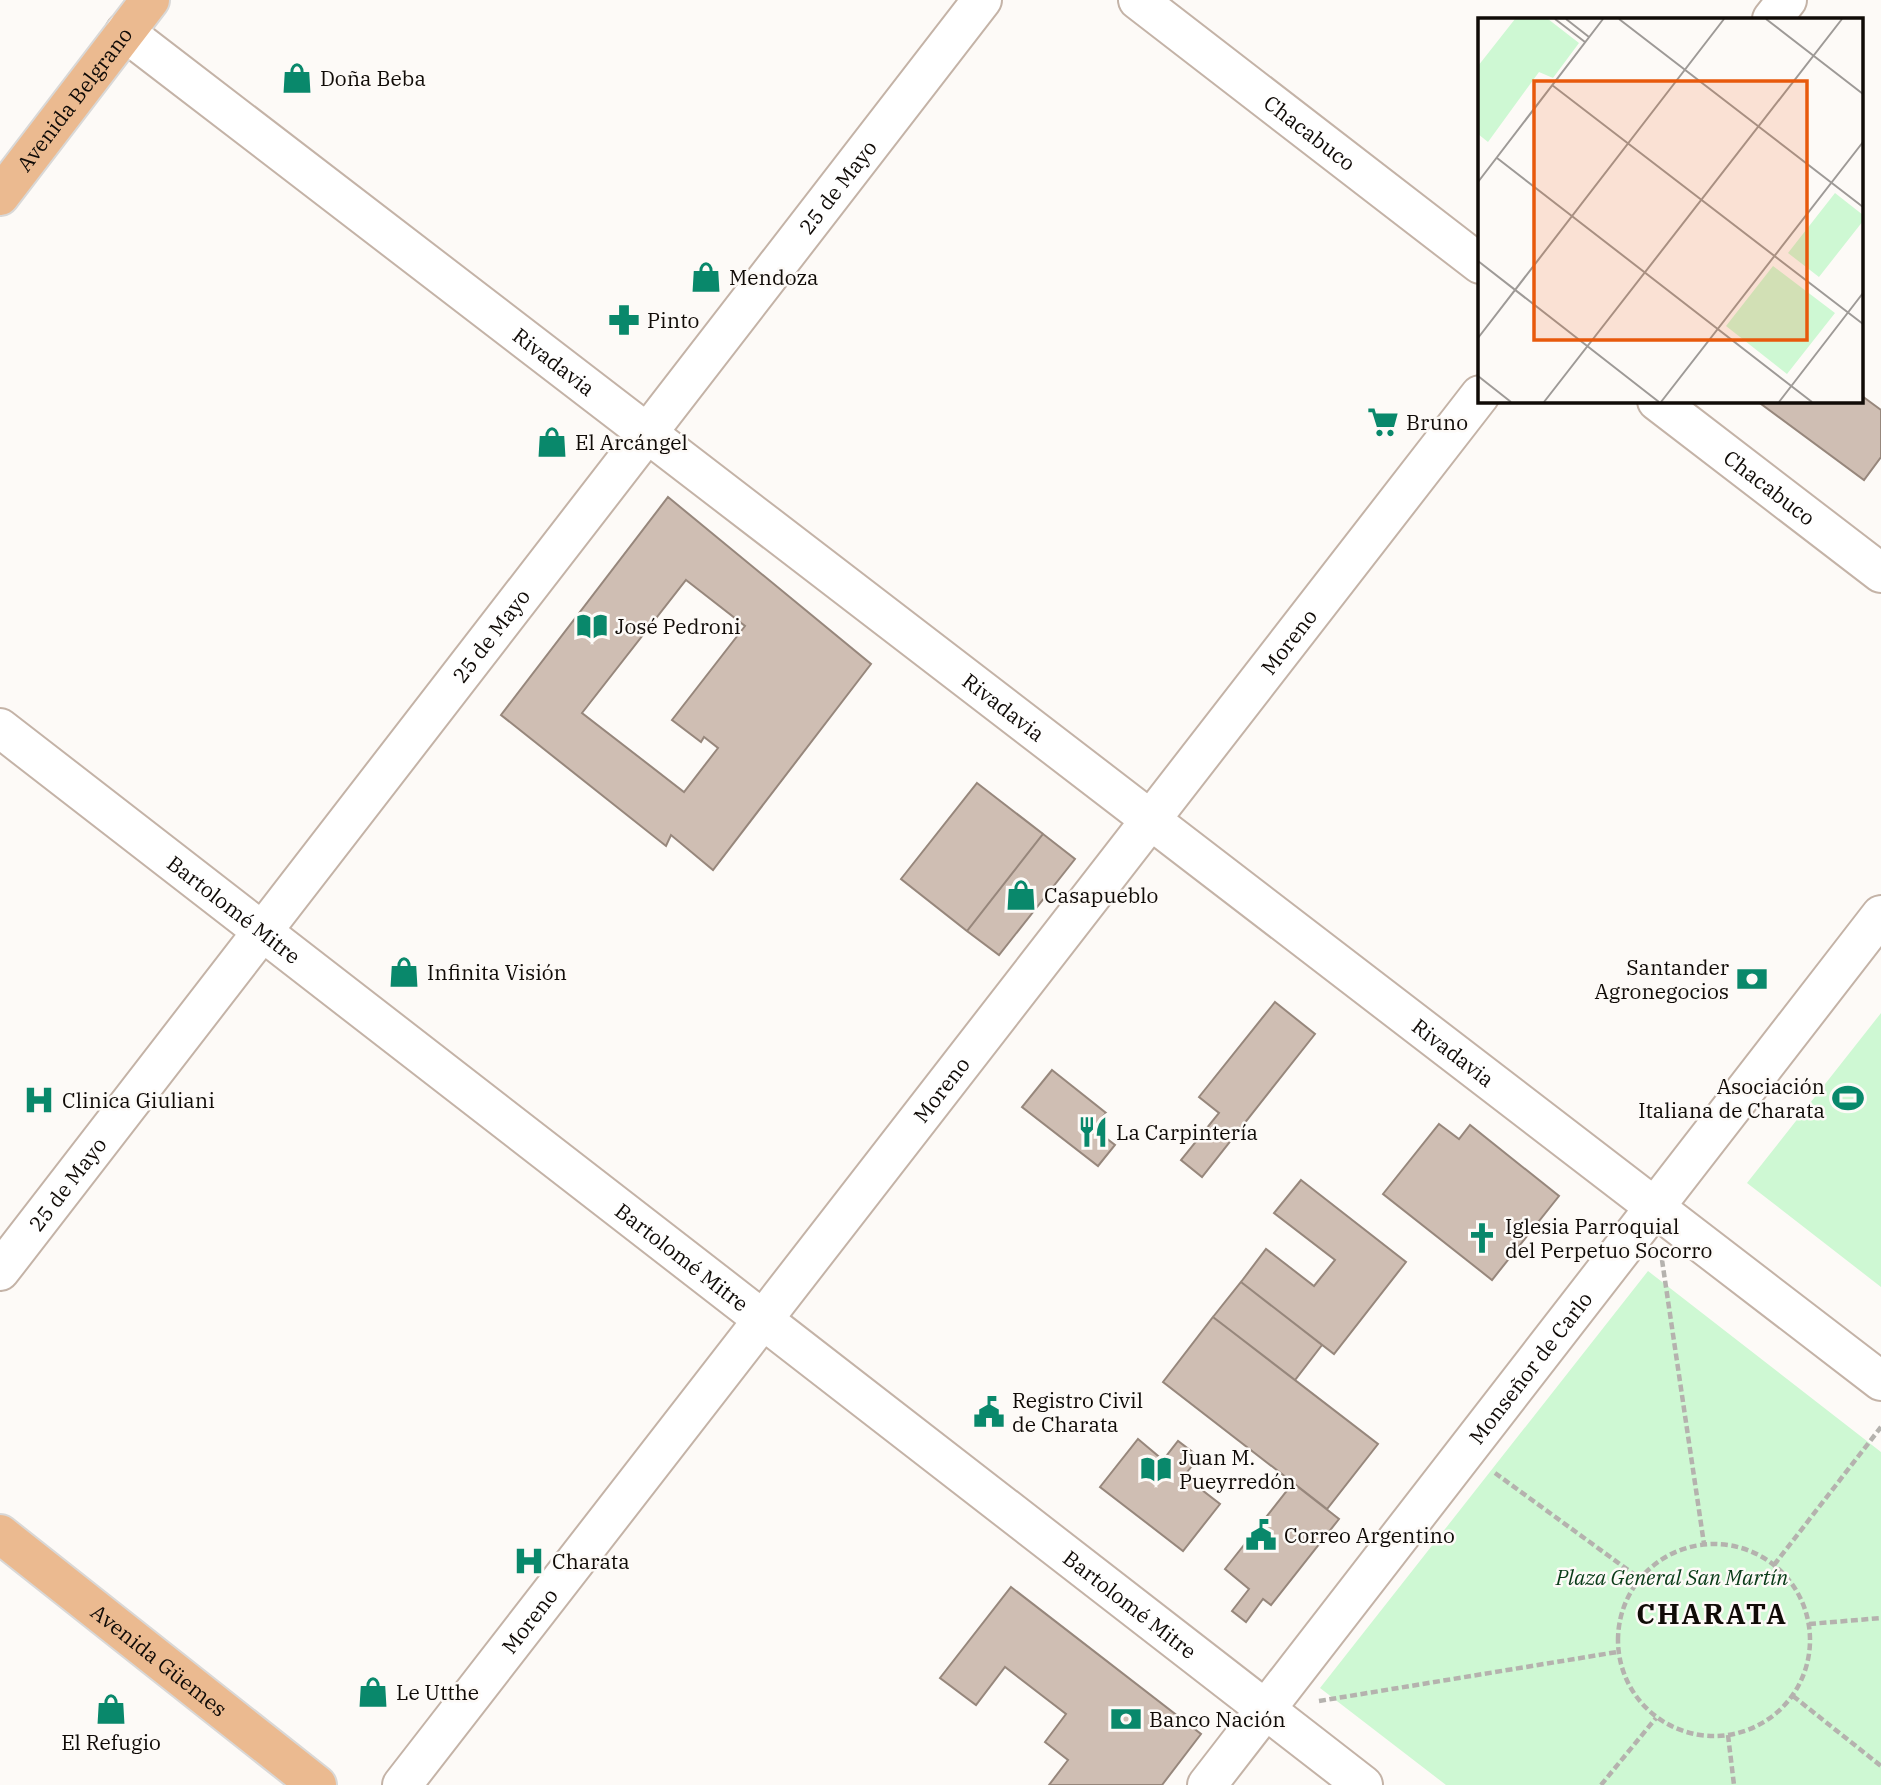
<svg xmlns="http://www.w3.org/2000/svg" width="1881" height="1785" font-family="'IBM Plex Serif',serif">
<rect width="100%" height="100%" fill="#fdfaf7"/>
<path fill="#cef8d3" d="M1881 1013V1287L1747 1183Z
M1648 1271 1881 1452V1785H1446L1320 1688Z"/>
<path fill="#cfbeb3" stroke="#97877c" stroke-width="2" fill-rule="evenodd" d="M1862 396 1881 410V457L1864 480 1757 401H1862Z
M668 497 871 664 713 870 671 835 666 846 501 715ZM686 580 745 626 672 720 701 742 704 737 718 748 684 792 582 713Z
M977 783 1043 834 967 931 901 879Z
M1043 834 1075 859 999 955 967 931Z
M1275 1002 1315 1034 1202 1177 1181 1160 1219 1113 1199 1097Z
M1052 1070 1106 1113 1093 1128 1115 1145 1098 1166 1022 1107Z
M1439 1124 1459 1139 1470 1125 1559 1196 1492 1280 1383 1194Z
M1301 1180 1406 1262 1334 1354 1241 1282 1266 1249 1314 1286 1335 1260 1274 1213Z
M1241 1282 1322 1345 1295 1380 1213 1317Z
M1213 1317 1378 1444 1327 1509 1163 1382Z
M1138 1439 1163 1460 1178 1441 1199 1457 1184 1476 1220 1504 1183 1551 1100 1487Z
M1293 1483 1339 1519 1271 1605 1263 1599 1246 1622 1232 1611 1249 1589 1225 1569Z
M1011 1587 1201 1734 1162 1785H1049L1068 1760 1045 1742 1066 1714 1005 1667 976 1705 940 1678Z"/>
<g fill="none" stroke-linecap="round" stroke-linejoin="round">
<defs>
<g id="minor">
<path id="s1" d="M1138 0 1480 264"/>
<path d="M1772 19 1787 0"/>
<path id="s2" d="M125 32 1881 1381"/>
<path id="s3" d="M1657 401 1881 573"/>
<path id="s4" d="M0 728 1363 1785"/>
<path id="s5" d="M0 1271 982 0"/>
<path id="s6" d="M402 1785 1480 395"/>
<path id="s7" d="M1207 1785 1881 915"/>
</g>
<g id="major">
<path id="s8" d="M0 196 150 0"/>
<path id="s9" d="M0 1534 317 1785"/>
</g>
</defs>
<use href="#minor" stroke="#c4b3a7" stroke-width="42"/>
<use href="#major" stroke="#d9d8d7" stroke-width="42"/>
<path stroke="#b5b2ae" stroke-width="4.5" stroke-dasharray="7 3.5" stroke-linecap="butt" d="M1662 1260 1704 1544
M1495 1473 1639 1578
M1618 1640a96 96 0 1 1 192 0a96 96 0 1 1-192 0Z
M1774 1565 1881 1427
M1809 1624 1881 1618
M1793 1696 1881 1766
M1319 1701 1617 1652
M1728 1735 1734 1785
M1601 1785 1656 1718"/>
<use href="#minor" stroke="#fff" stroke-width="38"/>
<use href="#major" stroke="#ebba90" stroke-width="38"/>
</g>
<defs>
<symbol id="shop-bare" viewBox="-9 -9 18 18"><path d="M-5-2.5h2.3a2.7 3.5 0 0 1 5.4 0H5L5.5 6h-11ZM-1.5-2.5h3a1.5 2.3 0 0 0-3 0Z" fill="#09886b" stroke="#fdfaf7" stroke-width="2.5" paint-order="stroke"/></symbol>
<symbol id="pharmacy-bare" viewBox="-9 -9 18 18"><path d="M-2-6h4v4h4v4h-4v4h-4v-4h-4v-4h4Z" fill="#09886b" stroke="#fdfaf7" stroke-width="2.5" paint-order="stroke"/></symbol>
<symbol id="supermarket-bare" viewBox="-9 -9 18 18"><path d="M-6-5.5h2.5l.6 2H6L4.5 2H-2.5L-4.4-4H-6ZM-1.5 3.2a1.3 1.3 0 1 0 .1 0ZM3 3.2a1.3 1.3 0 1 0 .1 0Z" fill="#09886b" stroke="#fdfaf7" stroke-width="2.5" paint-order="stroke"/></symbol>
<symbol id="library-bare" viewBox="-9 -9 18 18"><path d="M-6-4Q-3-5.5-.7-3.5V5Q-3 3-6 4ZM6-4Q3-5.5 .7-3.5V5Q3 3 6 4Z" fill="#09886b" stroke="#fdfaf7" stroke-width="2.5" paint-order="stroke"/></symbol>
<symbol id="bank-bare" viewBox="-9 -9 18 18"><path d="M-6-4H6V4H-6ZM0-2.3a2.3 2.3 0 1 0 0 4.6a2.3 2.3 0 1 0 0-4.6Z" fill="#09886b" stroke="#fdfaf7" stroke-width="2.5" paint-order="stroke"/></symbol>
<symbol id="stadium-bare" viewBox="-9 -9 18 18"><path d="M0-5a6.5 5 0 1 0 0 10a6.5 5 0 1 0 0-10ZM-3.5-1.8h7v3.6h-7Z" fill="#09886b" stroke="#fdfaf7" stroke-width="2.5" paint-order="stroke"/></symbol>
<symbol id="hospital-bare" viewBox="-9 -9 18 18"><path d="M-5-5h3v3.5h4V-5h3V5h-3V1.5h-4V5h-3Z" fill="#09886b" stroke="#fdfaf7" stroke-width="2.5" paint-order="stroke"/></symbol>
<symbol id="restaurant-bare" viewBox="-9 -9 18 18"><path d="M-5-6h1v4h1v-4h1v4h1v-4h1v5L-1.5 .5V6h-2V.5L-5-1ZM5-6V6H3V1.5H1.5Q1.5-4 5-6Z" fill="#09886b" stroke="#fdfaf7" stroke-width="2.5" paint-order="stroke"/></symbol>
<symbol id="church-bare" viewBox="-9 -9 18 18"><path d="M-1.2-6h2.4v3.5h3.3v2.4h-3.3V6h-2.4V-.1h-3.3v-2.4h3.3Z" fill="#09886b" stroke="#fdfaf7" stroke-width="2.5" paint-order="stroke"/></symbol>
<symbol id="civic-bare" viewBox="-9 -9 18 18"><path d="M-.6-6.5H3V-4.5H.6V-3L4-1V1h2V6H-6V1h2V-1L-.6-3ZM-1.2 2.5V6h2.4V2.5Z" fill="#09886b" stroke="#fdfaf7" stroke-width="2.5" paint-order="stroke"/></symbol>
</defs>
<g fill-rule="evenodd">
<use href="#shop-bare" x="275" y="56" width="44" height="44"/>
<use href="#shop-bare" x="684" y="255" width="44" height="44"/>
<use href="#pharmacy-bare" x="602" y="298" width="44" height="44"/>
<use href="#supermarket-bare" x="1361" y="400" width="44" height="44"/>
<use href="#shop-bare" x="530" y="420" width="44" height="44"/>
<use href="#library-bare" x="570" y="604" width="44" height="44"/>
<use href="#shop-bare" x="999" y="873" width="44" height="44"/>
<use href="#shop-bare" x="382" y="950" width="44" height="44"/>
<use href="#bank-bare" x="1730" y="957" width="44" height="44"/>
<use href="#stadium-bare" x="1826" y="1076" width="44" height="44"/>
<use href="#hospital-bare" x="17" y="1078" width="44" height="44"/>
<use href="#restaurant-bare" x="1071" y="1110" width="44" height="44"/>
<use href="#church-bare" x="1460" y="1216" width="44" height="44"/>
<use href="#civic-bare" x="967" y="1390" width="44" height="44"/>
<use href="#library-bare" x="1134" y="1447" width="44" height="44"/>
<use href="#civic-bare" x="1239" y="1513" width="44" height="44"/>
<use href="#hospital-bare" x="507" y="1539" width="44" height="44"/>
<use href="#shop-bare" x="351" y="1670" width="44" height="44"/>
<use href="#shop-bare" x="89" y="1687" width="44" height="44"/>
<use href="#bank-bare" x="1104" y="1697" width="44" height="44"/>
</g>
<g text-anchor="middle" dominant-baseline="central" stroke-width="5" stroke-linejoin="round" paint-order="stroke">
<g font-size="21" fill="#100b07" stroke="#fdfaf7" text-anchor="start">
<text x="320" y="78">Doña Beba</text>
<text x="729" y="277">Mendoza</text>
<text x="647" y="320">Pinto</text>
<text x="1406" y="422">Bruno</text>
<text x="575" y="442">El Arcángel</text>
<text x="615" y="626">José Pedroni</text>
<text x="1044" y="895">Casapueblo</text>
<text x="1729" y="967" text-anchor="end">Santander<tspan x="1729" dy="24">Agronegocios</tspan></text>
<text x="427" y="972">Infinita Visión</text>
<text x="1825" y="1086" text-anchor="end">Asociación<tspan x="1825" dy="24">Italiana de Charata</tspan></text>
<text x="62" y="1100">Clinica Giuliani</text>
<text x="1116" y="1132">La Carpintería</text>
<text x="1505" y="1226">Iglesia Parroquial<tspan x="1505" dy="24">del Perpetuo Socorro</tspan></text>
<text x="1012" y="1400">Registro Civil<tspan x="1012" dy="24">de Charata</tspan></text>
<text x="1179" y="1457">Juan M.<tspan x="1179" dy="24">Pueyrredón</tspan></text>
<text x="1284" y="1535">Correo Argentino</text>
<text x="552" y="1561">Charata</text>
<text x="396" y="1692">Le Utthe</text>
<text x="1149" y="1719">Banco Nación</text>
<text x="111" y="1742" text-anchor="middle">El Refugio</text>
</g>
<g font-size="21" fill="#100b07" stroke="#fdfaf7">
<text stroke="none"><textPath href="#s8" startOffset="122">Avenida Belgrano</textPath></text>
<text stroke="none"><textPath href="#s1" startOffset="217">Chacabuco</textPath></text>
<text stroke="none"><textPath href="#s5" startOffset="1370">25 de Mayo</textPath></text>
<text stroke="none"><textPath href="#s2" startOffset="541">Rivadavia</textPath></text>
<text stroke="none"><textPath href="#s3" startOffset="142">Chacabuco</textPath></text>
<text stroke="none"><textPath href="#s5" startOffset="803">25 de Mayo</textPath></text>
<text stroke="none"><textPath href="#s6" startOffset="1447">Moreno</textPath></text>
<text stroke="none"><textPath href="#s2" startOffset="1108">Rivadavia</textPath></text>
<text stroke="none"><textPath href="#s4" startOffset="296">Bartolomé Mitre</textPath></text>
<text stroke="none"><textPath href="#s2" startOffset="1675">Rivadavia</textPath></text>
<text stroke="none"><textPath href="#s6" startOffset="880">Moreno</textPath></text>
<text stroke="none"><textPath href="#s5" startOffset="110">25 de Mayo</textPath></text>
<text stroke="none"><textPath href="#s4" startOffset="863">Bartolomé Mitre</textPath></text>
<text stroke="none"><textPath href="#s7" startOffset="528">Monseñor de Carlo</textPath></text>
<text stroke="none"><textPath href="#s4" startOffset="1430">Bartolomé Mitre</textPath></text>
<text stroke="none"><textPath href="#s6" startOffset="208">Moreno</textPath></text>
<text stroke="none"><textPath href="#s9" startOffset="203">Avenida Güemes</textPath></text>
</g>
<g font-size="21" font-style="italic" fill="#083b17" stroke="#fdfaf7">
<text x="1672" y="1577">Plaza General San Martín</text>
</g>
<g font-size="28" font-weight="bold" letter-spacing="2" fill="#100b07" stroke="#fdfaf7">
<text x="1712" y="1613">CHARATA</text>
</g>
</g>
<g transform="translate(1478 18)">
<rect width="385" height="385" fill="#fdfaf7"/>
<path d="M37 1H70L101 25 75 60 61 54 10 124 0 116V48ZM357 175 385 197V203L341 259 310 235ZM295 248 357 295 309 356 248 308Z" fill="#cef8d3"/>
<path fill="none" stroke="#9e9a97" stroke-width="2" d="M77 1 107 24M88 1 111 19M141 1 385 189M288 1 385 76M74 67 385 306M19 140 334 384M0 164 125 1M0 243 181 384M0 320 246 1M0 358 33 384M66 384 364 1M183 384 385 124M301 384 385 275"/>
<path fill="#e8590c" fill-opacity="0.15" stroke="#e8590c" stroke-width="3.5" d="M56 63H329V322H56Z"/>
<rect width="385" height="385" fill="none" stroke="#100b07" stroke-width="3.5"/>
</g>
</svg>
